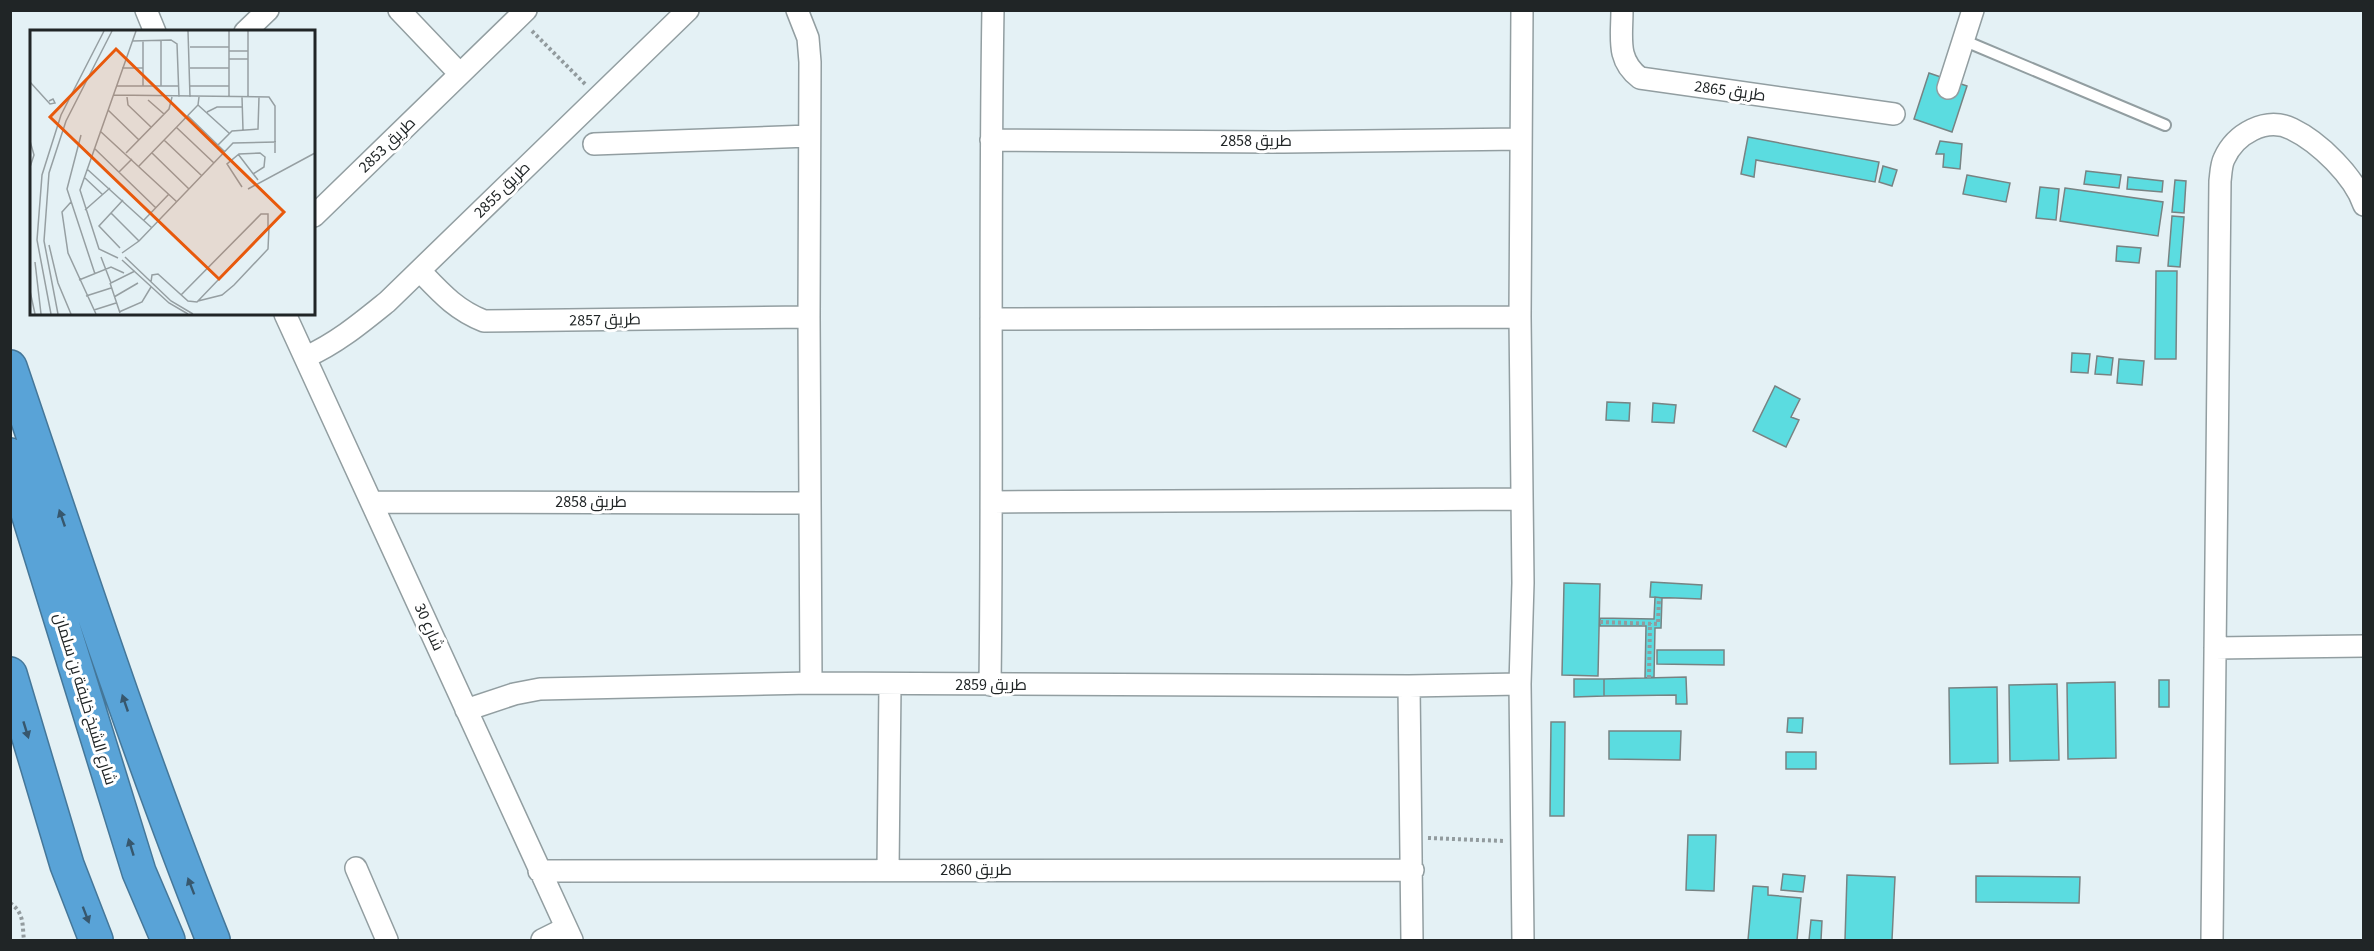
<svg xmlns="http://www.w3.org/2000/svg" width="2374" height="951" font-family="'Source Sans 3',Cairo,sans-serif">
<rect width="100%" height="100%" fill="#e4f1f5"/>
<path fill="#5bdce0" stroke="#778383" stroke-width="1.5" d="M1929 73 1967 86 1952 132 1914 119Z
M1748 137 1879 162 1875 182 1756 160 1754 177 1741 174Z
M1940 141 1962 144 1960 169 1943 167 1944 154H1936Z
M1883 166 1897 170 1892 186 1879 182Z
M2086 171 2121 175 2119 188 2084 184Z
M1967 175 2010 183 2006 202 1963 194Z
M2128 177 2163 181 2162 192 2127 189Z
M2175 180 2186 181 2184 213 2172 212Z
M2040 187 2059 189 2056 220 2036 218Z
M2065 188 2163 202 2158 236 2060 221Z
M2172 216 2184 217 2180 267 2168 266Z
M2117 246 2141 248 2139 263 2116 261Z
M2156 271H2177L2176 359H2155Z
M2072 353 2090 354 2088 373 2071 372Z
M2097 356 2113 358 2111 375 2095 374Z
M2119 359 2144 361 2142 385 2117 383Z
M1775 386 1800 399 1791 417 1799 420 1786 447 1753 431Z
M1607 402 1630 403 1629 421 1606 420Z
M1653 403 1676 405 1674 423 1652 422Z
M1651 582 1702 585 1701 599 1650 597Z
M1564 583 1600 584 1598 676 1562 675Z
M1655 597 1662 598 1661 628H1655L1654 677 1645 678 1646 626H1600V618L1654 619Z
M1657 650H1724V665L1657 664Z
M1686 677 1687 704H1676V695L1604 696V679Z
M1574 679H1604V696L1574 697Z
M2159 680H2169V707H2159Z
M2115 682 2116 758 2068 759 2067 683Z
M2057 684 2059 760 2010 761 2009 685Z
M1997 687 1998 763 1950 764 1949 688Z
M1788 718H1803L1802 733 1787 732Z
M1551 722H1565L1564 816H1550Z
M1609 731H1681L1680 760 1609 759Z
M1786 752H1816V769H1786Z
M1688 835H1716L1714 891 1686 890Z
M1783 874 1805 876 1803 892 1781 890Z
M1847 875 1895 877 1892 940H1845Z
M1976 876 2080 877 2079 903 1976 902Z
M1753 886 1768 887V895L1801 898 1797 940H1748Z
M1811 920 1822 921 1821 940H1809Z"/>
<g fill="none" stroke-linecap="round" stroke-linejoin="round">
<defs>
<path id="lane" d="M1965 41 2165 125"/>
<path id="street" d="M146 10 155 32
M399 10 460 74
M797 10 808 38 810 62 809 317 811 683
M1522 10 1520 317 1523 583 1520 684 1523 940
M1622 10C1622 38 1616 60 1640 78L1894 114
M245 32 268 10
M1948 88 1973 10
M991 140 1284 142 1521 139
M594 144 809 136
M314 216 526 10
M420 271C441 293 456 310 484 321L809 317
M285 314 572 940
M991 319 1520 317
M306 357C337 343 361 323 387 302L688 10
M373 502 809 503
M993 502 1522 499
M2215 648 2364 646
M990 685C993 460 989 235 993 10
M1409 686 1412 940
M466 710 514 694 540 689 811 683 1409 686 1520 684
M356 868 387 940
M888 870 890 685
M539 871 1413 870
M542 940 566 928
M2212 940 2220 181C2221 174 2221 165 2224 159 2235 134 2266 116 2292 129 2319 142 2354 176 2364 205"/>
<path id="highway" d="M10 367C75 559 138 752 213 940
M10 455 139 872 168 940
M10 674 67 865 96 940"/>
</defs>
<use href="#lane" stroke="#929ea1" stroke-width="14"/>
<use href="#street" stroke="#929ea1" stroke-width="24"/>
<use href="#highway" stroke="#457799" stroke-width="36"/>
<path stroke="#929b9e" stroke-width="4" stroke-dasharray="3 3" stroke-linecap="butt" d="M532 31 586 85
M1600 622 1658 624 1659 598
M1649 678 1650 623
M1428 838 1504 841
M10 903C25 913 22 926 24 940"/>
<use href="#lane" stroke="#fff" stroke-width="10"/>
<use href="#street" stroke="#fff" stroke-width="21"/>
<use href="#highway" stroke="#59a3d7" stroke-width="33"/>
</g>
<defs><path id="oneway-solid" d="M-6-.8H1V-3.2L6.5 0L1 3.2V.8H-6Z" transform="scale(1.5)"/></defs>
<g fill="#37576d">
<use href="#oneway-solid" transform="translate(62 518) rotate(-109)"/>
<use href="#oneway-solid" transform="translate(125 703) rotate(-109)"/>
<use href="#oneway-solid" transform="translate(26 730) rotate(73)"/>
<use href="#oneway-solid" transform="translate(131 847) rotate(-107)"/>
<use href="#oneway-solid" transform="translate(191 886) rotate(-111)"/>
<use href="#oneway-solid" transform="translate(86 915) rotate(69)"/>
</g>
<g text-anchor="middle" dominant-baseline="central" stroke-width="6" stroke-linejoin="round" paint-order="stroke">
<g font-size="16" fill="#202526" stroke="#fff">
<text transform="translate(1730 91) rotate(8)">طريق 2865</text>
<text x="1256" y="141">طريق 2858</text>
<text transform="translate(387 145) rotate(-44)">طريق 2853</text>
<text transform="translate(502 190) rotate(-45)">طريق 2855</text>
<text transform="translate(605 320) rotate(-1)">طريق 2857</text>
<text x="591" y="502">طريق 2858</text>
<text transform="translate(429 627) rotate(66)">شارع 30</text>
<text x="991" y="685">طريق 2859</text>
<text transform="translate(85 699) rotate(73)">شارع الشيخ خليفة بن سلمان</text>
<text x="976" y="870">طريق 2860</text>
</g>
</g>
<g transform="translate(30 30)">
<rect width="285" height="285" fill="#e4f1f5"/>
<path fill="none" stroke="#969fa2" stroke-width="1.5" d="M158 1 160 67M199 1V67M218 1V67M131 10V56M102 11 141 10 147 14 149 67M160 17H199M199 21H218M199 29H218M92 38H113M160 38H199M0 52 20 74 25 73 23 69 19 71M86 56H149M113 56V10M160 56H199M83 65 239 67 245 76V123M97 67 98 75 121 97M212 67 213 100M118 70 134 84M168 75 199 103M78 80 109 110M177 82 187 77H212M158 86 195 122M146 97 184 133M70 101 147 172M51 105 37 159 65 244M134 110 172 146M0 111 4 125 0 137M188 115 202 101 228 99 229 67M64 118 126 178M96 123 139 79 142 67M122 123 159 159M208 124 228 150M109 136 168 75 169 67M57 139 122 198M89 142 102 129M55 148 73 165M212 157 197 134 209 124 230 123 235 127 234 137 223 144M218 159 285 123M41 172 32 182 38 223 66 284M55 180 80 158M81 183 109 211M114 190 139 164M19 215 28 253 41 284M90 218 69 196 93 170M92 223 109 211 203 113 246 112M71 227 81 253 105 241M95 227 141 271 163 284M88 228 69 219 50 160 106 1M92 230 139 273 158 284M5 232 11 284M49 250 81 237 94 243M121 252 122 245 128 244 158 271 167 272 238 198V184H231L151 265M80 253 90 283M0 261 5 284M56 266 81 258M84 267 108 253M168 271 192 265 204 255 238 219 239 197M64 280 86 273M89 282 112 272 121 257M21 284 7 210 12 145 31 85 74 1M28 284 14 211 19 143 36 91 82 1"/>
<path fill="#e8590c" fill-opacity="0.15" stroke="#e8590c" stroke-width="3" d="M86 19 254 182 189 249 20 87Z"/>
<rect width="285" height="285" fill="none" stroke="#202526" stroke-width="3"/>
</g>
<rect width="2374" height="951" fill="none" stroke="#202526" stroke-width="24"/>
</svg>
